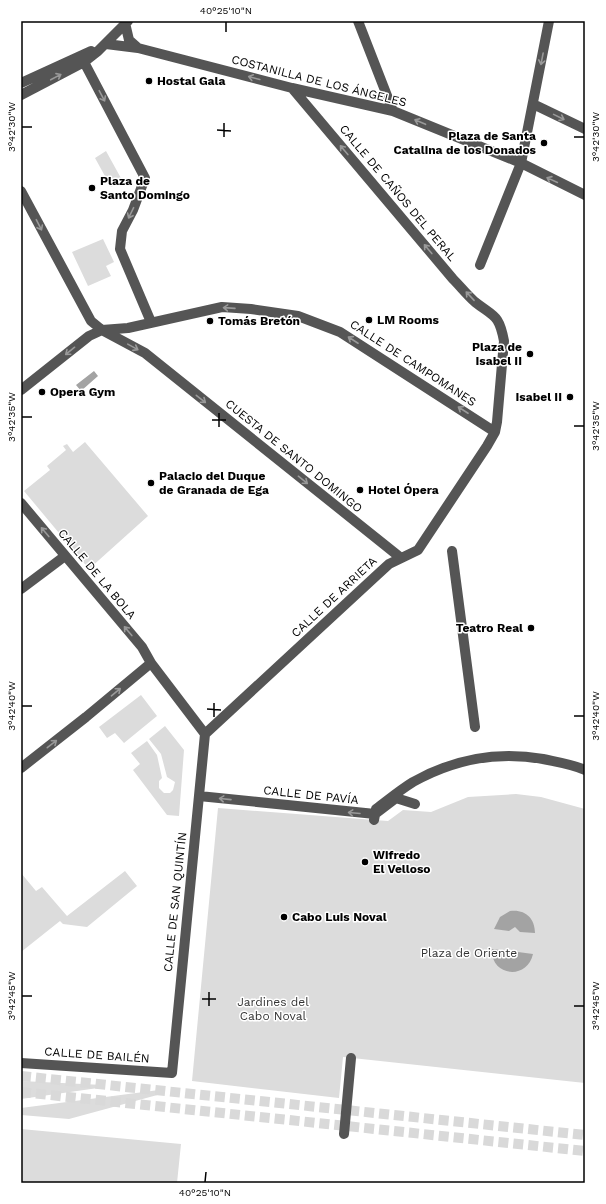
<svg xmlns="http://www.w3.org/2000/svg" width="606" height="1204" font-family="'Work Sans',sans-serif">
<rect width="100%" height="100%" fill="#fff"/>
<path fill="#dcdcdc" d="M106 151 122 180 111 187 95 158Z
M103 239 114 262 106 266 111 276 88 286 72 252Z
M85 442 148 516 89 569 24 491 50 470 47 466 66 450 63 446 67 444 73 452Z
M141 695 157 716 124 743 115 733 107 738 99 727Z
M165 726 184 750 179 816 167 815 133 770 140 764 131 753 147 741 157 755 162 778 159 781V788L164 793H170L173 790 175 782 167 777 161 754 149 739Z
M516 794 541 797 585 809V1083L343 1057 339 1098 192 1081 218 808 388 821 403 810 431 812 468 797Z
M125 871 137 886 87 927 63 924 60 921 21 952V873L36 891 42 887 67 916Z
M21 1081 103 1085 105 1087 21 1099Z
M159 1090 162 1092 161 1094 69 1119 21 1115V1108Z
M21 1129 181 1144 177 1183H21Z"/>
<path fill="#a3a3a3" d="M94 371 98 376 81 391 76 385Z
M510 911C525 909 535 918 535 933L520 932 515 927 509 931 494 929 500 917Z
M492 949 507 951 513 956 518 952 533 954C527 981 490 976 492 949Z"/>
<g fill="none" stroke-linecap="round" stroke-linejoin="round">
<path stroke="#d9d9d9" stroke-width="10" stroke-dasharray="10 5" stroke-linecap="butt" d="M21 1076 585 1135
M21 1092 585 1151"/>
<path stroke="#555" stroke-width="10" d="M358 21 393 111
M125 23 129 40 138 48
M106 44 138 48 292 88 393 111 521 163 585 195
M84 62 145 178 133 210 122 231 120 249 151 322
M21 83 91 51
M21 95 84 62 98 51 128 21
M533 104 585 129
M21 191 91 321 102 330 145 353 401 558
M480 265 521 163 549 21
M21 390 89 336 102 330 128 328 222 307 251 309 298 316 340 332 495 432
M21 503 142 647 151 663 205 734
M452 551 475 727
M21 589 65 556
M205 734 377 575 389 564 418 550 487 446 495 432 497 422 504 341C499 314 494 317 475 302 467 295 460 286 453 279L292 88
M21 768 86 717 151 663
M199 796 375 814 396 798 415 804
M374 820 376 809C388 800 400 790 413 782 454 759 498 751 543 759 557 762 572 764 585 770
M21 1063 172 1073 205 734
M344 1134 351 1058"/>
</g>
<defs><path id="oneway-shaft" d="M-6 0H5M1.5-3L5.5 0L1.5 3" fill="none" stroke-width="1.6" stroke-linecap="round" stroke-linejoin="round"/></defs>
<g stroke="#999">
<use href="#oneway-shaft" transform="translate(542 59) rotate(101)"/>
<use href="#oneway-shaft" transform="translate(56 77) rotate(-28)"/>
<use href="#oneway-shaft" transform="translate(254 78) rotate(-165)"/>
<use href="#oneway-shaft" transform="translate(102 96) rotate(62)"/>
<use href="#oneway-shaft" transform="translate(559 117) rotate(26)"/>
<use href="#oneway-shaft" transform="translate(420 122) rotate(-157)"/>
<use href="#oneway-shaft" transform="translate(344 150) rotate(-130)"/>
<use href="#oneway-shaft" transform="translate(552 180) rotate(-155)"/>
<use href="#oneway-shaft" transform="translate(131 213) rotate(116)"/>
<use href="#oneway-shaft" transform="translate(39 225) rotate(63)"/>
<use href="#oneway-shaft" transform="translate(428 249) rotate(-130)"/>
<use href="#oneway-shaft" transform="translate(470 296) rotate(-133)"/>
<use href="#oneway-shaft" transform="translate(229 308) rotate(-176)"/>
<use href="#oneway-shaft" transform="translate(353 340) rotate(-147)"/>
<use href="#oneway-shaft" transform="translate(133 347) rotate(29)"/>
<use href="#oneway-shaft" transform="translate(70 351) rotate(141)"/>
<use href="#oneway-shaft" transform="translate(201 399) rotate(38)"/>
<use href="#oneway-shaft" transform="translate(463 410) rotate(-147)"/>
<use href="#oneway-shaft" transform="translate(303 480) rotate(39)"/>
<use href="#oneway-shaft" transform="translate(45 532) rotate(-130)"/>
<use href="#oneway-shaft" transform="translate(128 631) rotate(-130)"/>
<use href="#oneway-shaft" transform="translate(116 692) rotate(-40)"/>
<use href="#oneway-shaft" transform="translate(52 744) rotate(-38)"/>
<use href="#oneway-shaft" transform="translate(225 799) rotate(-174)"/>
<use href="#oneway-shaft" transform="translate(354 813) rotate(-175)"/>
</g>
<path fill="none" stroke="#000" stroke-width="1.5" d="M226 32V22M22 127H32M217 130 231 131M224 137V123M574 137H584M22 417H32M212 420H226M574 426H584M219 427V413M22 706H32M207 709 221 710M574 716H584M214 717V703M22 996H32M202 999H216M209 1006V992M574 1006H584M205 1182 206 1172"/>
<g fill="#000" stroke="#fff" stroke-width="1.5">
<circle cx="149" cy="81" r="4"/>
<circle cx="544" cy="143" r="4"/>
<circle cx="92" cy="188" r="4"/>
<circle cx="369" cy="320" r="4"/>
<circle cx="210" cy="321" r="4"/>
<circle cx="530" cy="354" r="4"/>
<circle cx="42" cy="392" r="4"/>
<circle cx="570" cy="397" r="4"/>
<circle cx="151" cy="483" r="4"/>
<circle cx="360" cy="490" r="4"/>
<circle cx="531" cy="628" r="4"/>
<circle cx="365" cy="862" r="4"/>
<circle cx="284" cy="917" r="4"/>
</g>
<g text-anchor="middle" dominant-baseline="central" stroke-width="3" stroke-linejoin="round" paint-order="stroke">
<g font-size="12" font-weight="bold" fill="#000" stroke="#fff" text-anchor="start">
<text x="157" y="81">Hostal Gala</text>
<text x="536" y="136" text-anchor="end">Plaza de Santa<tspan x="536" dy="14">Catalina de los Donados</tspan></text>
<text x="100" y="181">Plaza de<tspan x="100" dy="14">Santo Domingo</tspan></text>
<text x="377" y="320">LM Rooms</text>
<text x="218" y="321">Tomás Bretón</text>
<text x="522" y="347" text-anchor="end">Plaza de<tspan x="522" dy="14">Isabel II</tspan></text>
<text x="50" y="392">Opera Gym</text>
<text x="562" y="397" text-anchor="end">Isabel II</text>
<text x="159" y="476">Palacio del Duque<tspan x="159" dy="14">de Granada de Ega</tspan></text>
<text x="368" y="490">Hotel Ópera</text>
<text x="523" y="628" text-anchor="end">Teatro Real</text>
<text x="373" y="855">Wifredo<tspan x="373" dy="14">El Velloso</tspan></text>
<text x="292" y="917">Cabo Luis Noval</text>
</g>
<g font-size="12" fill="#000" stroke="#fff">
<text transform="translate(319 81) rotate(14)">COSTANILLA DE LOS ÁNGELES</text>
<text transform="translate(398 193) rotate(50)">CALLE DE CAÑOS DEL PERAL</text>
<text transform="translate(413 363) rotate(33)">CALLE DE CAMPOMANES</text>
<text transform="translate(294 456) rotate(39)">CUESTA DE SANTO DOMINGO</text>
<text transform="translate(97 574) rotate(50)">CALLE DE LA BOLA</text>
<text transform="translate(334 597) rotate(-43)">CALLE DE ARRIETA</text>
<text transform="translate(311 795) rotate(6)">CALLE DE PAVÍA</text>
<text transform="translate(175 902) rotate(-84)">CALLE DE SAN QUINTÍN</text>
<text transform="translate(97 1055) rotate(4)">CALLE DE BAILÉN</text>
</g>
<g font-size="12" fill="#333" stroke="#fff">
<text x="469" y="953">Plaza de Oriente</text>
<text x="273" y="1002">Jardines del<tspan x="273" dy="14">Cabo Noval</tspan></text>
</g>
</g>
<rect width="606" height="1204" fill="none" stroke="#ffffff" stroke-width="44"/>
<rect x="22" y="22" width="562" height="1160" fill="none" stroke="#000" stroke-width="1.5"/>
<g font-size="10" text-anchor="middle" fill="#000">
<text x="226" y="14">40°25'10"N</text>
<text transform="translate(11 127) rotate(-90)" y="4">3°42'30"W</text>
<text transform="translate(595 137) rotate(-90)" y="4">3°42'30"W</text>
<text transform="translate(11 417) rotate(-90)" y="4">3°42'35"W</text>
<text transform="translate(595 426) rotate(-90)" y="4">3°42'35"W</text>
<text transform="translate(11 706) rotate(-90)" y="4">3°42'40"W</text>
<text transform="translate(595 716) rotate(-90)" y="4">3°42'40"W</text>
<text transform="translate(11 996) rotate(-90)" y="4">3°42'45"W</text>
<text transform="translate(595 1006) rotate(-90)" y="4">3°42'45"W</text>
<text x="205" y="1196">40°25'10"N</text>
</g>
</svg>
